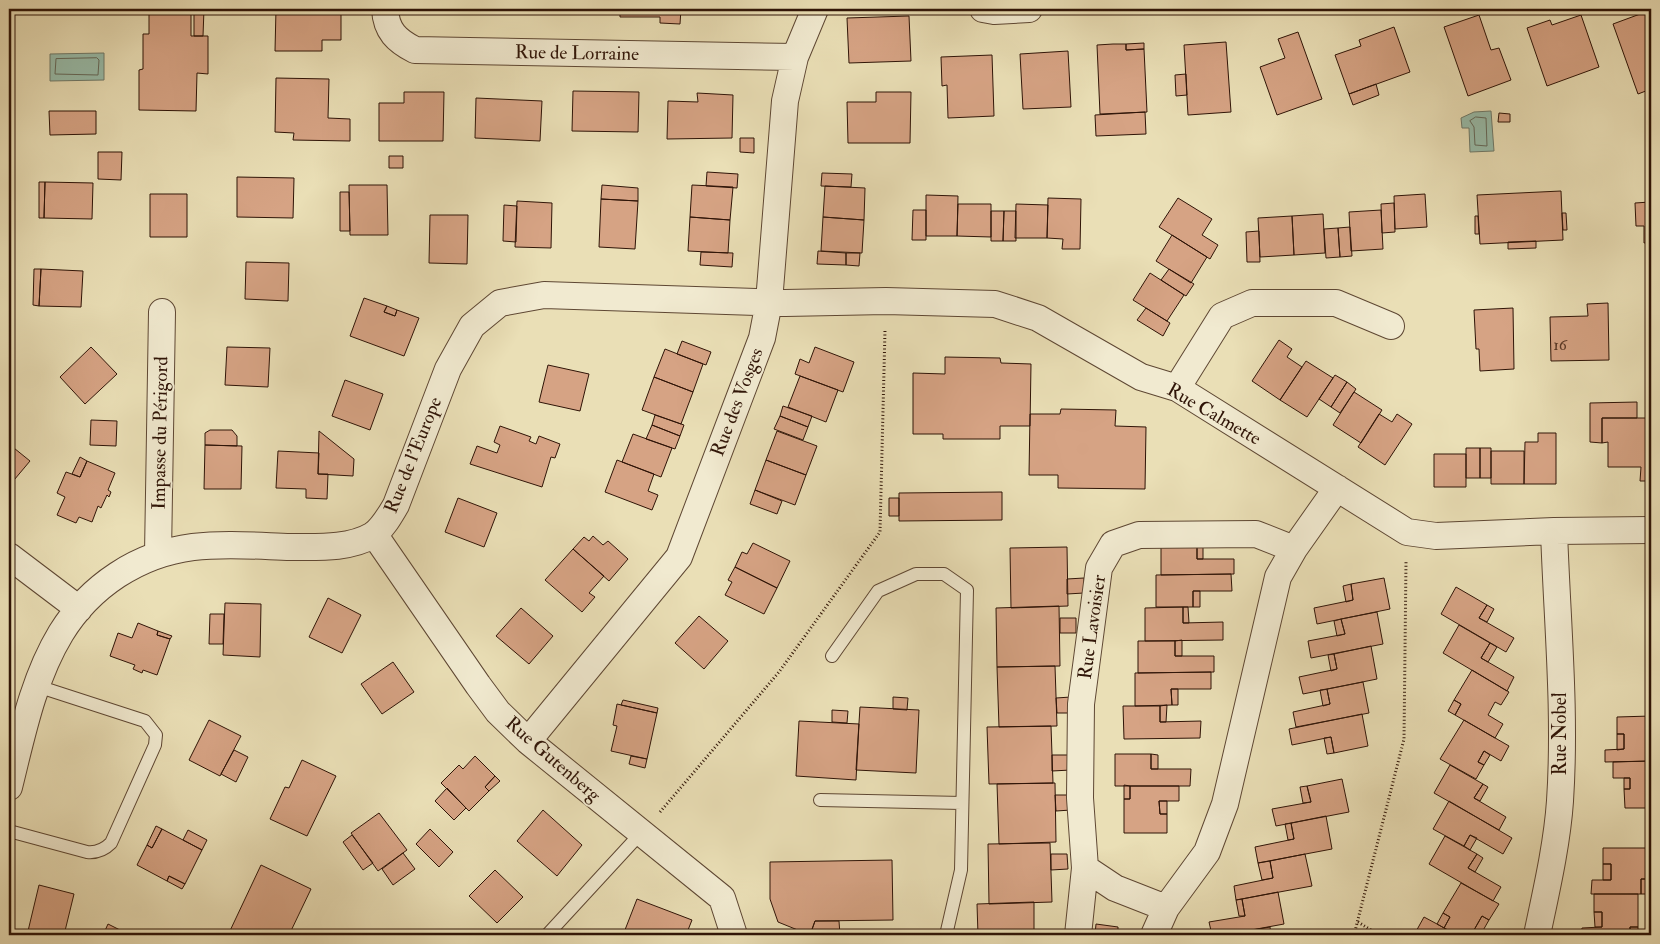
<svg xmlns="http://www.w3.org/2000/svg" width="1660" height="944" font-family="'IM FELL Double Pica',serif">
<rect width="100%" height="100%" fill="#eadfb6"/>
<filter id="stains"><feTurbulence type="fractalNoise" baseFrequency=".004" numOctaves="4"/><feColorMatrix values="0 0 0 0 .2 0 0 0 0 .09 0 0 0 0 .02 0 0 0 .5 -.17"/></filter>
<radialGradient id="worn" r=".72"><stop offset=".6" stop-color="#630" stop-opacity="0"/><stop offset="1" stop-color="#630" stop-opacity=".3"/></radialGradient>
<path fill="#98bdab" stroke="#6e7969" d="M104 53V80L50 81V54Z
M1491 111 1494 151 1470 152 1469 128H1462L1461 118 1474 112Z"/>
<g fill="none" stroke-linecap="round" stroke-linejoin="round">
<path stroke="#646859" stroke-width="1" d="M97 58 99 60 98 75 55 74 56 59Z
M1476 117 1486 118 1487 146 1475 145 1474 127 1470 121Z"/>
</g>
<path fill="#d6a384" stroke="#2f1407" d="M138 9H191V36H208V74L197 73 196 111 139 110V70L143 69V34H149V9Z
M194 9H204L203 36H194Z
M276 9H341V40H322V51H275Z
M620 9H681L680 24 660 23V17H620Z
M741 9H779V12L741 10Z
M1651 10V89L1638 94 1613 24Z
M1479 15 1491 50 1499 48 1511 80 1468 96 1444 27Z
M1581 15 1599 67 1547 86 1527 28 1550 20 1552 25Z
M909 16 911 61 849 63 847 18Z
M1394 27 1410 72 1349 94 1335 55 1361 46 1359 40Z
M1298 32 1322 99 1277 115 1260 67 1285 58 1278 39Z
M1226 42 1231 112 1188 115 1184 45Z
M1144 43V49L1126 50V44Z
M1113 44H1126V50L1144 49 1147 112 1100 114 1097 45Z
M1068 51 1071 107 1023 109 1020 54Z
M992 55 994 116 948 118 947 85 942 86 941 57Z
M1186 74 1187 95 1176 96 1175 75Z
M276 78 329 79 328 118 350 119V141L293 140 294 133 275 132Z
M1376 84 1379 95 1353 105 1349 94Z
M573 91 639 92 638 132 572 131Z
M404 92H444L443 141H379V103H404Z
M876 92H911L910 143H848L847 102H876Z
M697 93 733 95 732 138 667 139 668 101 698 102Z
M476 98 542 101 540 141 475 138Z
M49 111H96V134L50 135Z
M1145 112 1146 134 1096 136 1095 115Z
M1499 113 1510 114V122H1498Z
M740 138H754V153L740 152Z
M98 152H122L121 180 98 179Z
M389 156H403V168H389Z
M707 172 738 174 737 188 706 186Z
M822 173 852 174 851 187 821 186Z
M237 177 294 178 293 218 237 217Z
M39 182H45L44 218H39Z
M45 182 93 183 92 219 44 218Z
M349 185H387L388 235H350Z
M602 185 638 188V201L601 199Z
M692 185 733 187 730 220 690 217Z
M825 186 865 188 864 220 823 217Z
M1650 187H1651V242L1644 243V226H1636L1635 203 1650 202Z
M1561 191 1563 240 1480 244 1477 195Z
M340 192H349L350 231H340Z
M150 194H187V237H150Z
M1425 194 1427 227 1395 229 1394 196Z
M926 195 958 196 957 236H926Z
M1048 198 1081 199 1080 249H1062L1063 239 1047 238Z
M1178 198 1212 219 1202 235 1218 245 1210 259 1159 227Z
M601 199 638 201 635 249 599 247Z
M517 201 552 203 551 248 515 247Z
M1394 203 1395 232 1382 233 1381 204Z
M958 204H991V237L957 236Z
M1016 204 1048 205 1047 238H1015Z
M504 205 517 206 516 242 503 241Z
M913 210H926V240H912Z
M1381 210 1383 249 1351 251 1349 212Z
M991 211H1004L1003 241H991Z
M1004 211H1016V241H1003Z
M1562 213H1566L1567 230H1563Z
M1323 214 1325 253 1294 255 1292 216Z
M430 215H468L467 264 429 263Z
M1292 216 1294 255 1260 257 1258 218Z
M1475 216H1478L1479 234H1475Z
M690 217 730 220 728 253 688 251Z
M823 217 864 220 862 253 821 251Z
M1350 227 1352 256 1340 257 1338 228Z
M1338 228 1340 257 1326 258 1324 229Z
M1259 231 1260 262H1247L1246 232Z
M1172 235 1207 257 1191 283 1156 261Z
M1536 241V248L1508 249V242Z
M818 251 846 253V265L817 264Z
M701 252 733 253 732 267 700 265Z
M846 253H860L859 266 846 265Z
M246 262 289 263 288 301 245 299Z
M34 269H41L39 306 33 305Z
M41 269 83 271 81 307 39 306Z
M1169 269 1194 284 1186 296 1161 280Z
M1150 273 1184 295 1167 321 1133 300Z
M364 298 387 306 384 312 395 316 397 310 419 318 404 356 350 336Z
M1608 303 1609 360 1551 361 1550 317 1588 316 1587 304Z
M387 306 397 310 395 316 384 312Z
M1146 308 1170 323 1163 336 1137 320Z
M1513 308 1514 369 1480 371 1479 349H1476L1474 310Z
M1279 340 1292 349 1287 357 1302 367 1280 400 1252 381Z
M682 341 711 352 706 365 677 354Z
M91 347 117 374 85 404 60 377Z
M227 347 270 348 268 387 225 385Z
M815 347 854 362 843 392 795 374 800 359 809 363Z
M665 349 703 364 693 392 654 377Z
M945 357 1000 358 1001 363 1031 364 1030 426H1000V439H943V434H913V373L945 374Z
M1306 361 1333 378 1307 417 1280 400Z
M548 365 589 374 580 411 539 402Z
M1335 375 1347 382 1331 407 1319 399Z
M800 376 838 390 826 422 788 407Z
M654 377 693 392 681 424 642 410Z
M345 380 383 394 370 430 332 416Z
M1347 382 1356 389 1340 413 1331 407Z
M1354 392 1382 410 1361 443 1333 425Z
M1637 402V418H1602V443L1590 442V403Z
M783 406 812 416 808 427 780 416Z
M1061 409 1116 410 1115 426 1146 427 1145 489 1058 488V475H1029L1030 414H1060Z
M1379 414 1392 422 1397 414 1412 424 1385 465 1358 447Z
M655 415 684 425 680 436 652 425Z
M780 416 808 427 803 440 774 429Z
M1602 418H1649L1651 481H1640L1641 467H1608V442L1602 443Z
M91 420 117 421 116 446 90 445Z
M652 425 680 436 675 449 646 439Z
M500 426 531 437 529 441 536 444 539 436 560 444 555 458 551 457 542 487 470 464 477 446 497 453 500 445 494 442Z
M210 430H232L237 436V446L205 445V433Z
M319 431 354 459 353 476 318 474Z
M777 431 817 446 806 475 766 460Z
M1538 433H1556V484H1524L1525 442H1538Z
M633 434 672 448 661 477 622 462Z
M9 444 30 461 9 486Z
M205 445 242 446 241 489H204Z
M1466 448H1480V478H1466Z
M1480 448H1491V478H1480Z
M278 451 319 453 318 474H328L327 499 306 498V489L276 488Z
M1491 451H1524V484H1491Z
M1434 454H1466V487H1434Z
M80 457 87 461 80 477 72 474Z
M617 460 654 474 648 491 658 495 652 510 605 492Z
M766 460 806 475 795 505 755 490Z
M87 461 115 473 108 490 111 492 109 497 107 495 101 508 98 506 92 522 79 517 76 523 57 515 65 497 57 493 66 472 80 477Z
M755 490 782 501 777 514 750 504Z
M1002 492V520L899 521V493Z
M458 498 497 513 484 547 445 532Z
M889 498H899V516H889Z
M593 536 603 545 608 541 628 559 609 581 573 549 584 537 589 541Z
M753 543 790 561 777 588 735 567 742 552 747 554Z
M1161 543H1197V559H1234V574L1161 575Z
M1197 543H1203V559H1197Z
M1067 547 1068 606 1011 608 1010 548Z
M573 549 604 576 589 593 595 597 582 612 545 580Z
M735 567 777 588 764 614 725 595 732 582 728 580Z
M1231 574 1232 591H1193V607H1156V575Z
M1084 578V593L1067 594V579Z
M1384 578 1390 609 1317 624 1314 608 1353 600 1351 584Z
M1351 584 1353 600 1346 602 1343 586Z
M1456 587 1487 605 1479 618 1514 638 1506 652 1441 614Z
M1193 591H1200V607H1193Z
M328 598 361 615 342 653 309 637Z
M225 603 261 604 260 657 223 655Z
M1487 605 1494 609 1487 622 1479 618Z
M1059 606 1060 666 997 667 996 608Z
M1183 607V623L1223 622V640L1145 641V608Z
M1183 607H1188L1189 623H1183Z
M521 608 553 636 529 664 496 636Z
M1377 612 1383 644 1311 658 1308 641 1345 634 1341 619Z
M210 614H224L223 644H209Z
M699 616 728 641 704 669 675 643Z
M1060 618H1076V633H1060Z
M1341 619 1345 634 1337 636 1334 621Z
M138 623 158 631 157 635 170 639 157 675 143 670 142 673 133 669 135 665 110 656 118 633 132 638Z
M1459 625 1490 643 1481 658 1514 677 1507 691 1443 653Z
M158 631 172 636 170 639 157 635Z
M1182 640V656H1175V641Z
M1138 641H1175V656H1214V672L1138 673Z
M1490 643 1497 647 1488 662 1481 658Z
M1371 646 1377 679 1303 694 1299 677 1337 669 1334 654Z
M1334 654 1337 669 1331 671 1328 655Z
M393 662 414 692 382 714 361 684Z
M1055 666 1057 726 999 727 997 667Z
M1472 670 1509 692 1501 705 1495 702 1488 715 1503 724 1495 738 1455 715 1461 704 1454 700Z
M1211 672V689H1171L1172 705 1135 706V673Z
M1363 682 1369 713 1296 727 1293 712 1330 704 1327 689Z
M1171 689H1178V705H1172Z
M1327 689 1330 704 1323 706 1320 690Z
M893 697 908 698 907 710 893 709Z
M1071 697 1072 713H1057L1056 698Z
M623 700 658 708 657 713 621 705Z
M1454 700 1461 704 1455 715 1448 711Z
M617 704 657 713 647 759 611 751 617 726 613 725Z
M1167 705 1166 722H1160V706Z
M1123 706H1160V722L1201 721 1200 738 1124 739Z
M860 707 919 710 916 773 856 770Z
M832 710 848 711 847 723 832 722Z
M1362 714 1368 746 1334 753 1331 737 1292 745 1289 729Z
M1651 716V761L1605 762V750L1624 749V734H1617V717Z
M209 720 241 736 220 776 189 760Z
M1464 720 1509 746 1501 761 1484 751 1478 762 1484 765 1476 779 1440 759Z
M799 721 859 724 856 780 796 776Z
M1051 726 1053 783 989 784 987 727Z
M1617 734H1624V749L1617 750Z
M1331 737 1334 753 1327 754 1324 738Z
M234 750 248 757 236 782 221 774Z
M1484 751 1490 755 1484 765 1478 762Z
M1115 754H1151V769H1191L1190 786H1115Z
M1151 754 1158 755V769H1151Z
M1052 755H1070L1071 770 1052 771Z
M475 756 495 776 485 787 489 791 469 811 441 783 459 765 463 769Z
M631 756 647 759 645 768 629 764Z
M302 760 336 776 307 836 270 819 285 787 289 788Z
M1651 761V808H1625L1624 789H1630V778H1613V762Z
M1450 765 1483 784 1474 798 1506 817 1499 830 1434 793Z
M495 776 500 781 489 791 485 787Z
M1624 778H1630V789H1624Z
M1342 779 1349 812 1276 826 1272 809 1311 802 1307 786Z
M1055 783 1056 842 999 844 997 784Z
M1483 784 1488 787 1480 801 1474 798Z
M1124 785 1130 786V799H1124Z
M1130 786H1179V801H1159L1160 814H1167V833H1124V799H1130Z
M1307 786 1311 802 1303 803 1300 787Z
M447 788 466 808 454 820 435 801Z
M1055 795H1070L1071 810 1056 811Z
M1159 801H1167V814H1160Z
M1449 801 1512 838 1503 854 1470 835 1464 846 1433 829Z
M543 810 582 845 557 876 517 841Z
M379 813 407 850 378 871 351 833Z
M1326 816 1332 849 1258 863 1255 847 1294 839 1291 823Z
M1291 823 1294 839 1288 840 1285 824Z
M156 826 162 829 152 848 147 845Z
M162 829 202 850 185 884 169 876 167 881 137 865 147 845 152 848Z
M430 829 453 852 439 867 416 844Z
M188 830 207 840 202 850 183 840Z
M352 835 373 863 363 870 343 842Z
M1470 835 1477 838 1470 850 1464 846Z
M1445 836 1477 854 1468 868 1501 887 1493 901 1429 864Z
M1050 843 1052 902 989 904 988 844Z
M1603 848H1647L1648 879H1641V894H1591L1592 880H1611V864H1603Z
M403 853 415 869 393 885 382 869Z
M1051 854H1067L1068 869 1051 870Z
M1305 854 1312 886 1236 900 1234 886 1273 878 1270 861Z
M1477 854 1483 858 1475 872 1468 868Z
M892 860 893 920 815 921 810 935 778 922 770 899V862Z
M1270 861 1273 878 1262 880 1258 863Z
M1603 864H1611V880H1603Z
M261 865 311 889 289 935H228Z
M495 870 523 897 497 923 469 896Z
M169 876 185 884 182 889 167 881Z
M1641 879H1648L1647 894H1641Z
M1461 883 1499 904 1489 920 1482 916 1474 930 1484 935H1457L1444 928 1450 917 1443 913Z
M39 885 74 894 64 935H47L28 931Z
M1278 892 1284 924 1224 935H1212L1209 922 1245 916 1242 899Z
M1594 894H1638V927H1630V935H1581L1582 928 1602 927V912H1594Z
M637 899 692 920 686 935H623Z
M1242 899 1245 916H1239L1236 900Z
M1034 902V935H978L977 904Z
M1594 912H1602V927H1595Z
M1443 913 1450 917 1444 928 1437 924Z
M1482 916 1489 920 1481 934 1474 930Z
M1424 917 1437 924 1457 935H1414Z
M815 921H839L840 935H810Z
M108 924 124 932 132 935H103Z
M1096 924 1118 927V935H1095Z
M1270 927 1271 935H1224Z
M1630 927H1638V935H1630Z
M1050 931V935H1034V932Z"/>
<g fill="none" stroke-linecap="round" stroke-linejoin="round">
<defs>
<path id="service" d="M832 656 878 591 916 574H944L967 590 961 870 946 935
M820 800 962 803
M9 831 87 852C97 853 104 850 111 843L155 745 156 735 145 721 37 686
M547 935 641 833"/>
<path id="minor" d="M385 9C386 31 397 41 415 50L795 57
M983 9 994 11 1029 9
M1177 388 1222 316 1252 303H1336L1391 326
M374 534 478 685 498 712 528 741 722 898 734 935
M158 554 162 312
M9 556 79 609
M528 741 679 557 762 338 769 302 785 101 795 57 815 9
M9 787C22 735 33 679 61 633 90 586 138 554 193 547 225 543 259 546 291 547 318 547 349 549 373 535 383 528 390 515 396 505L448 369 472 326 500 303 544 295 785 303 886 301 995 304 1038 318 1141 377 1177 388 1407 532 1436 536 1554 531 1651 530
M1085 868 1115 888 1166 908
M1078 935 1085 868 1080 798 1081 704 1099 568 1113 544 1139 535 1256 534 1294 549
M1154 935 1166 908 1207 852 1225 804 1278 577 1294 549 1337 488
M1537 935C1546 892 1557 845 1560 801 1566 711 1557 620 1554 531"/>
</defs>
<use href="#service" stroke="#5e4733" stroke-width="14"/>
<use href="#minor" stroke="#5e4733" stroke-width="28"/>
<path stroke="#2f1407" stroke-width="3" stroke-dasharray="1 2.5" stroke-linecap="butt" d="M660 812 779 672 880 532 885 330
M1358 922 1379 935
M1354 935 1404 739 1406 562"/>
<use href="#service" stroke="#f1ead0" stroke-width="12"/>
<use href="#minor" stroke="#f1ead0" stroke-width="26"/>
</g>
<g text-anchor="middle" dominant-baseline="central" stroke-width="4" stroke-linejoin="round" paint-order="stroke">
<g font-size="16" fill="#593826">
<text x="1560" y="345">16</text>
</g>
<g font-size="19" fill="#2f1407" stroke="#f1ead0">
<text transform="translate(577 53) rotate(1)">Rue de Lorraine</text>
<text transform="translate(737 402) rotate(-69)">Rue des Vosges</text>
<text transform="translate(1214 414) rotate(30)">Rue Calmette</text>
<text transform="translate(160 433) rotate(-89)">Impasse du Périgord</text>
<text transform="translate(413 455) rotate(-68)">Rue de l'Europe</text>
<text transform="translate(1092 627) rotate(-82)">Rue Lavoisier</text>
<text transform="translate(1560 734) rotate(-90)">Rue Nobel</text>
<text transform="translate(553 759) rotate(41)">Rue Gutenberg</text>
</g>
</g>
<rect width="1660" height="944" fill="none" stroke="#eadfb6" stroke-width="30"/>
<rect x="10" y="10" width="1640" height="924" fill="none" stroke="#2f1407" stroke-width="2.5"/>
<rect x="15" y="15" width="1630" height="914" fill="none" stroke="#2f1407"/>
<rect width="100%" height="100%" filter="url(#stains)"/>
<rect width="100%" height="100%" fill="url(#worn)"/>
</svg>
